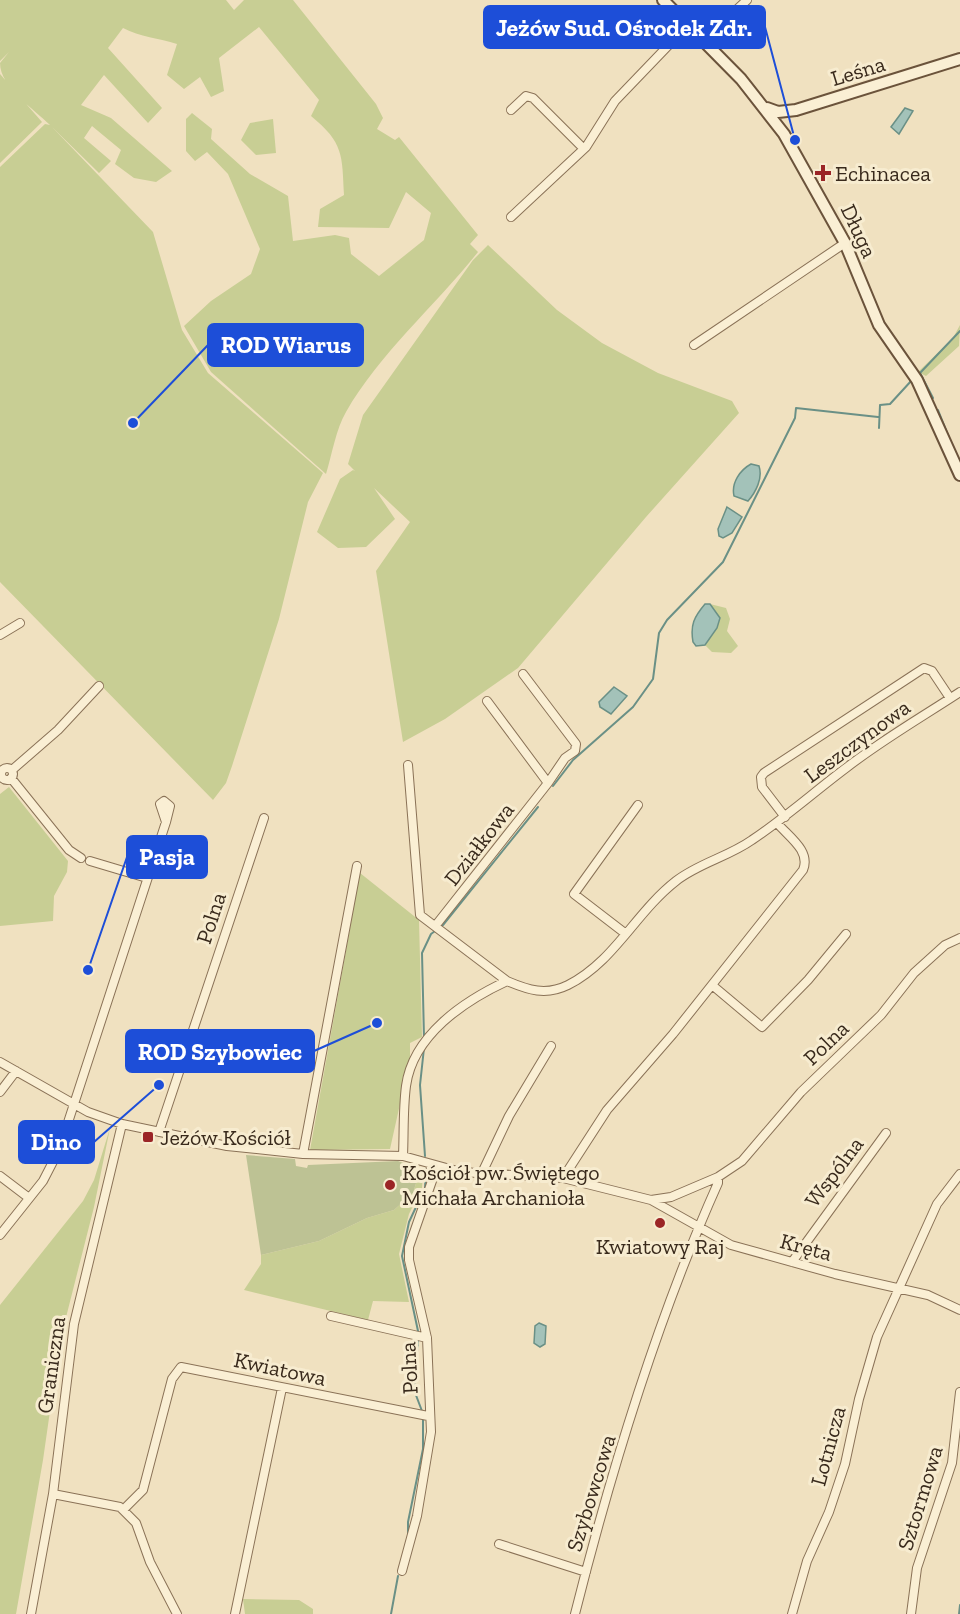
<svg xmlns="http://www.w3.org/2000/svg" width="960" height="1614" font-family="'Zilla Slab',serif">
<rect width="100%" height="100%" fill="#f0e1c0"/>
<path fill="#c8ce94" d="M0 0H226L234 10 244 0H293L376 104 383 118 377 129 395 140 399 137 478 235 470 244 478 252C436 305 379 354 346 412 336 429 332 454 326 474L211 372 184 326 211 301 251 274 260 249 228 174 207 152 195 161 186 151V119L192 113 212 129 211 139 250 174 288 196 293 241 335 235 349 238 351 254 379 276 424 240 431 213 406 192 389 228 318 227 320 209 344 195C342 155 344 143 311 116L319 100 259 27 219 58 224 91 211 97 200 77 184 89 167 75 177 44C159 38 140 37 123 28L108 48 162 108 148 123 104 75 81 105 111 118 172 171 156 182 134 178 115 164 121 150 92 126 84 138 111 161 99 173 52 127 153 232 182 330 208 373 323 473 308 502 279 619 232 766 226 783 213 800 0 582V167L45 124 50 125C34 109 0 87 0 63L9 52 0 61Z
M0 74 42 122 0 163Z
M273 119 276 153 256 155 241 140 250 123Z
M488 245 557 310 602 343 658 373 732 401 739 413 646 517 518 668 445 719 403 742 376 571 410 522 374 488 395 519 366 547 338 548 317 532 340 479 353 470 355 471 348 464 363 415 473 260Z
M960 325 959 346 926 376 918 372 953 338Z
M710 604 726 608 730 619 727 631 738 646 731 653 712 652 705 645 717 628 720 618Z
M9 787 68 861 67 872 54 896 53 921 0 926V794Z
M360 873 419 920 422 1037 410 1043V1059L390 1149 310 1150Z
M110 1128 94 1207 60 1341 43 1460 16 1614H0V1305L83 1201 94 1180Z
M423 1173 422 1188 409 1214 399 1254 409 1302 373 1301 368 1320 244 1290 261 1264V1255L319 1241 367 1218 394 1210 413 1193 417 1180Z
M243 1599 299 1600 313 1609V1614H245Z"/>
<path fill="#bdc294" d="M246 1155 295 1159 296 1166 307 1168 308 1165 398 1161 411 1166 417 1180 413 1193 394 1210 367 1218 319 1241 261 1255Z"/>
<path fill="#a3c2b9" stroke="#6a9086" stroke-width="1.5" d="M905 108 913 111 899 134 891 127Z
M751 464 759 466C763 478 756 492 748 501L734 496C731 483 740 470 751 464Z
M727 507 742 517 732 533 723 538 719 536 718 529Z
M705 604H710L720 618 717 628 705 645 696 646 693 642C690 625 694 617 705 604Z
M614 687 627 696 611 714 600 707 599 702Z
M539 1323 546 1326 545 1344 540 1347 534 1343 535 1326Z"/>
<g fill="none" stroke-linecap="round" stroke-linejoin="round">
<path stroke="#6a9086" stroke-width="2" d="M933 398 920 373 960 331
M938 410 954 450
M879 428 880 405 890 404 912 380
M553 786 573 760 633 707 653 679 659 633 667 620 723 562 795 418 796 408 878 417
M424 1037 422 953 431 934 443 925 538 807
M424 1048 420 1085 425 1156
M418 1331 402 1256 409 1222 425 1188 426 1169
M418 1340 414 1390 422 1411
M408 1534V1522L423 1449V1419
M391 1614 398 1576
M959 1614 960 1605"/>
<defs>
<path id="street" d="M704 40 747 0
M511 110 526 96 533 98 584 149
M511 217 586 147 615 101 688 25
M694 345 845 243
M0 635 20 623
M523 674 576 744 575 751 565 758 548 783
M408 765 420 915 507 981
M1 774a6 6 0 1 1 12 0a6 6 0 1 1-12 0Z
M12 770 58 730 99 686
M11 778 69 850 81 858
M785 817 762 787 761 777 764 773 924 668 932 671 950 698
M90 861 147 878
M436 925 548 783 487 701
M626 934 574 894 638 805
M712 985 762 1027 808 980 846 934
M0 1062 88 1112 122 1124 227 1146 303 1154 403 1156 461 1172 563 1178 651 1200 671 1197 718 1177 742 1161 801 1092 881 1015 914 973 945 945 960 938
M0 1092 16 1071
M159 1132 264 818
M303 1154 357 866
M403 1156C404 1133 403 1109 406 1086 413 1035 464 1001 507 981 528 990 546 996 568 985 614 962 636 912 676 881 699 863 728 857 752 840 785 818 814 792 846 768 882 740 922 717 960 692
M481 1175 509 1116 551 1046
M0 1176 29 1198
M563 1178 607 1110 673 1034 803 870C811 851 789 837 777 823
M651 1200 731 1245 835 1274 928 1295 960 1310
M0 1235 43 1181 59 1150 166 822 170 806 164 801 160 804 166 822
M792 1262 886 1133
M331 1316 427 1338
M53 1494 120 1507 136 1523 150 1562 177 1614
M123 1510 143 1490 172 1379 181 1367 428 1416
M499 1544 586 1572
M402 1571 417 1516 431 1432 427 1338 409 1260V1247L433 1178 430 1164
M31 1614 53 1494 74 1324 122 1124
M235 1614 282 1388
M575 1614C611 1471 658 1317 718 1183V1177
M792 1614 807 1561 829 1512 845 1464 859 1399 877 1337 937 1204 960 1174
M911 1614 917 1568 952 1463 960 1392"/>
<path id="secondary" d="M663 0 741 79 784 134 845 243 879 325 917 380 960 475
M767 108 778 112 796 110 960 59"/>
</defs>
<use href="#street" stroke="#8a7257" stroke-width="10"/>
<use href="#secondary" stroke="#6b533b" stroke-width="14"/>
<use href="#street" stroke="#faefd4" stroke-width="8"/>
<use href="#secondary" stroke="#faefd4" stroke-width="10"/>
</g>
<g fill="#9b2526" stroke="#f7ecd0" stroke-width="2">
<path d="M820 164h6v6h6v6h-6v6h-6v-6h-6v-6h6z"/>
<rect x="142" y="1131" width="12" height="12" rx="3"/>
<circle cx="390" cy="1185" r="6"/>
<circle cx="660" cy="1223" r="6"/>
</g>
<g text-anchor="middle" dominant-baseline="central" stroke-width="6" stroke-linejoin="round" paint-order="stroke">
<g font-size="22" fill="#392a1c" stroke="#f7ecd0">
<text transform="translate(858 71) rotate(-17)">Leśna</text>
<text transform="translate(859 231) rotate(65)">Długa</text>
<text transform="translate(857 741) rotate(-36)">Leszczynowa</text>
<text transform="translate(479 844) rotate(-52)">Działkowa</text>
<text transform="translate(211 918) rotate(-72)">Polna</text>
<text transform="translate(826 1043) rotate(-44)">Polna</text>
<text transform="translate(834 1172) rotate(-53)">Wspólna</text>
<text transform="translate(806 1247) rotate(15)">Kręta</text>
<text transform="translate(51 1365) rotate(-82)">Graniczna</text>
<text transform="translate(409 1368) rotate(-93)">Polna</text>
<text transform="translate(280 1369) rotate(12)">Kwiatowa</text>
<text transform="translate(828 1446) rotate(-75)">Lotnicza</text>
<text transform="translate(591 1493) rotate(-73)">Szybowcowa</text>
<text transform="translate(920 1498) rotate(-73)">Sztormowa</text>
</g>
<g font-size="22" fill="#392a1c" stroke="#f7ecd0" text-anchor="start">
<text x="835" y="173">Echinacea</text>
<text x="160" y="1137">Jeżów Kościół</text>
<text x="402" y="1172">Kościół pw. Świętego<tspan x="402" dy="25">Michała Archanioła</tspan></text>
<text x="660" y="1246" text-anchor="middle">Kwiatowy Raj</text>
</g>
</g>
<path fill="none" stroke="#1d4ed8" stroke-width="2" d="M795 140L765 27M133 423L208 345M88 970L127 857M377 1023L314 1051M159 1085L94 1142"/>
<g fill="#1d4ed8" stroke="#f7ecd0" stroke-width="2">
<circle cx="795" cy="140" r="6"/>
<circle cx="133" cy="423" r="6"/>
<circle cx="88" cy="970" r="6"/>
<circle cx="377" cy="1023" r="6"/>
<circle cx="159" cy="1085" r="6"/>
</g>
<g fill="#1d4ed8" stroke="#1d4ed8" stroke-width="2">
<rect x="484" y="6" width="281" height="42" rx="6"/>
<rect x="208" y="324" width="155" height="42" rx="6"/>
<rect x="127" y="836" width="80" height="42" rx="6"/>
<rect x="126" y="1030" width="188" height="42" rx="6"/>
<rect x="19" y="1121" width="75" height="42" rx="6"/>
</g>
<g font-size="24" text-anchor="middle" font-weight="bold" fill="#fff">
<text x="624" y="36">Jeżów Sud. Ośrodek Zdr.</text>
<text x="286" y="353">ROD Wiarus</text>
<text x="167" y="865">Pasja</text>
<text x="220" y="1060">ROD Szybowiec</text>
<text x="56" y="1150">Dino</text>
</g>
</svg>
